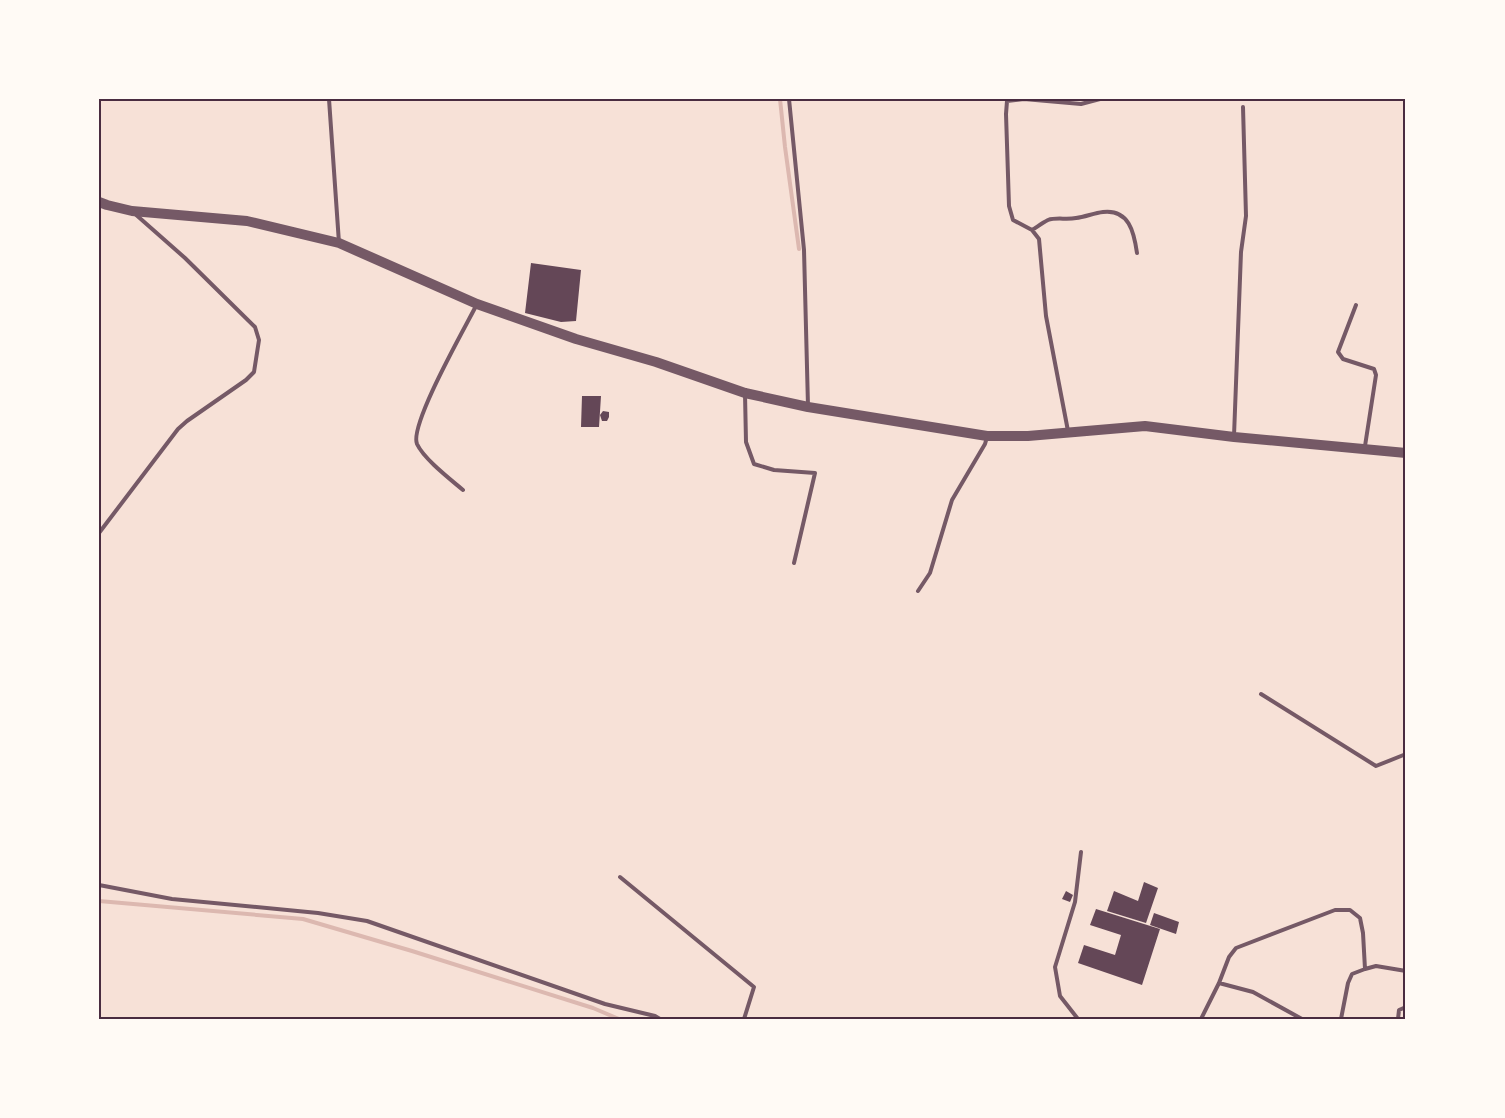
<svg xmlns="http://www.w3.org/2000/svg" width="1505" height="1118" font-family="'Noto Serif',serif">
<rect width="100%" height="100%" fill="#f7e1d7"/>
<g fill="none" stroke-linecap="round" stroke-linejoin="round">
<path stroke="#dcb8b0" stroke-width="4" d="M780 99 785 147 799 249
M99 901 303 919 412 951 593 1008 619 1019"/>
</g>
<path fill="#644757" d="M531 263 581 270 576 321 561 322 525 313Z
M582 396H601L599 427H581Z
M603 411 609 412V417L607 421H602L600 415Z
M1144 882 1158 888 1146 923 1107 911 1114 891 1138 901Z
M1066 891 1073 895 1070 902 1062 899Z
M1096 909 1160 929 1142 985 1078 963 1084 945 1115 955 1121 935 1090 925Z
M1154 913 1179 922 1176 934 1150 925Z"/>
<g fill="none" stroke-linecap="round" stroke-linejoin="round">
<path stroke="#755966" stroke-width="4" d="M329 99 339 243
M789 99 804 250 808 406
M1032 230C1037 227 1042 223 1048 220 1056 217 1067 220 1076 218 1085 217 1094 213 1103 212 1129 209 1134 232 1137 253
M1356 305 1338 352 1343 359 1374 369 1376 375 1365 446
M745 394 746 442 754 464 774 470 815 473 794 563
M1068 431 1046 316 1039 239 1032 230 1013 220 1009 206 1006 114 1007 101 1024 99 1081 104 1100 99
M1234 436 1241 252 1246 216 1243 107
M463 490C450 479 424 459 417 444 409 425 466 326 477 304
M99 533 178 429 187 421 246 380 254 372 259 340 255 327 185 258 134 213
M918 591 930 573 952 500 985 444 987 437
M1261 694 1376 766 1406 754
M620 877 754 987 744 1019
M99 885 172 899 318 913 367 921 605 1004 655 1016 660 1019
M1219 983 1253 992 1302 1019
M1078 1019 1060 996 1055 967 1075 902 1081 852
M1201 1019 1219 983 1229 957 1236 948 1335 910H1350L1360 918 1363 933 1365 969 1376 966 1406 971
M1341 1019 1348 983 1352 974 1365 969
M1398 1019 1399 1010 1406 1007"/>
<path stroke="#755966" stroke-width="10" d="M99 202 107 205 132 211 247 221 339 243 477 304 576 339 656 362 745 393 808 407 987 436H1028L1145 426 1234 437 1406 453"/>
</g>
<rect width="1505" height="1118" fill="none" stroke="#fffaf5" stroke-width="201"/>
<rect x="100" y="100" width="1304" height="918" fill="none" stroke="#4a2c40" stroke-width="2"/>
</svg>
